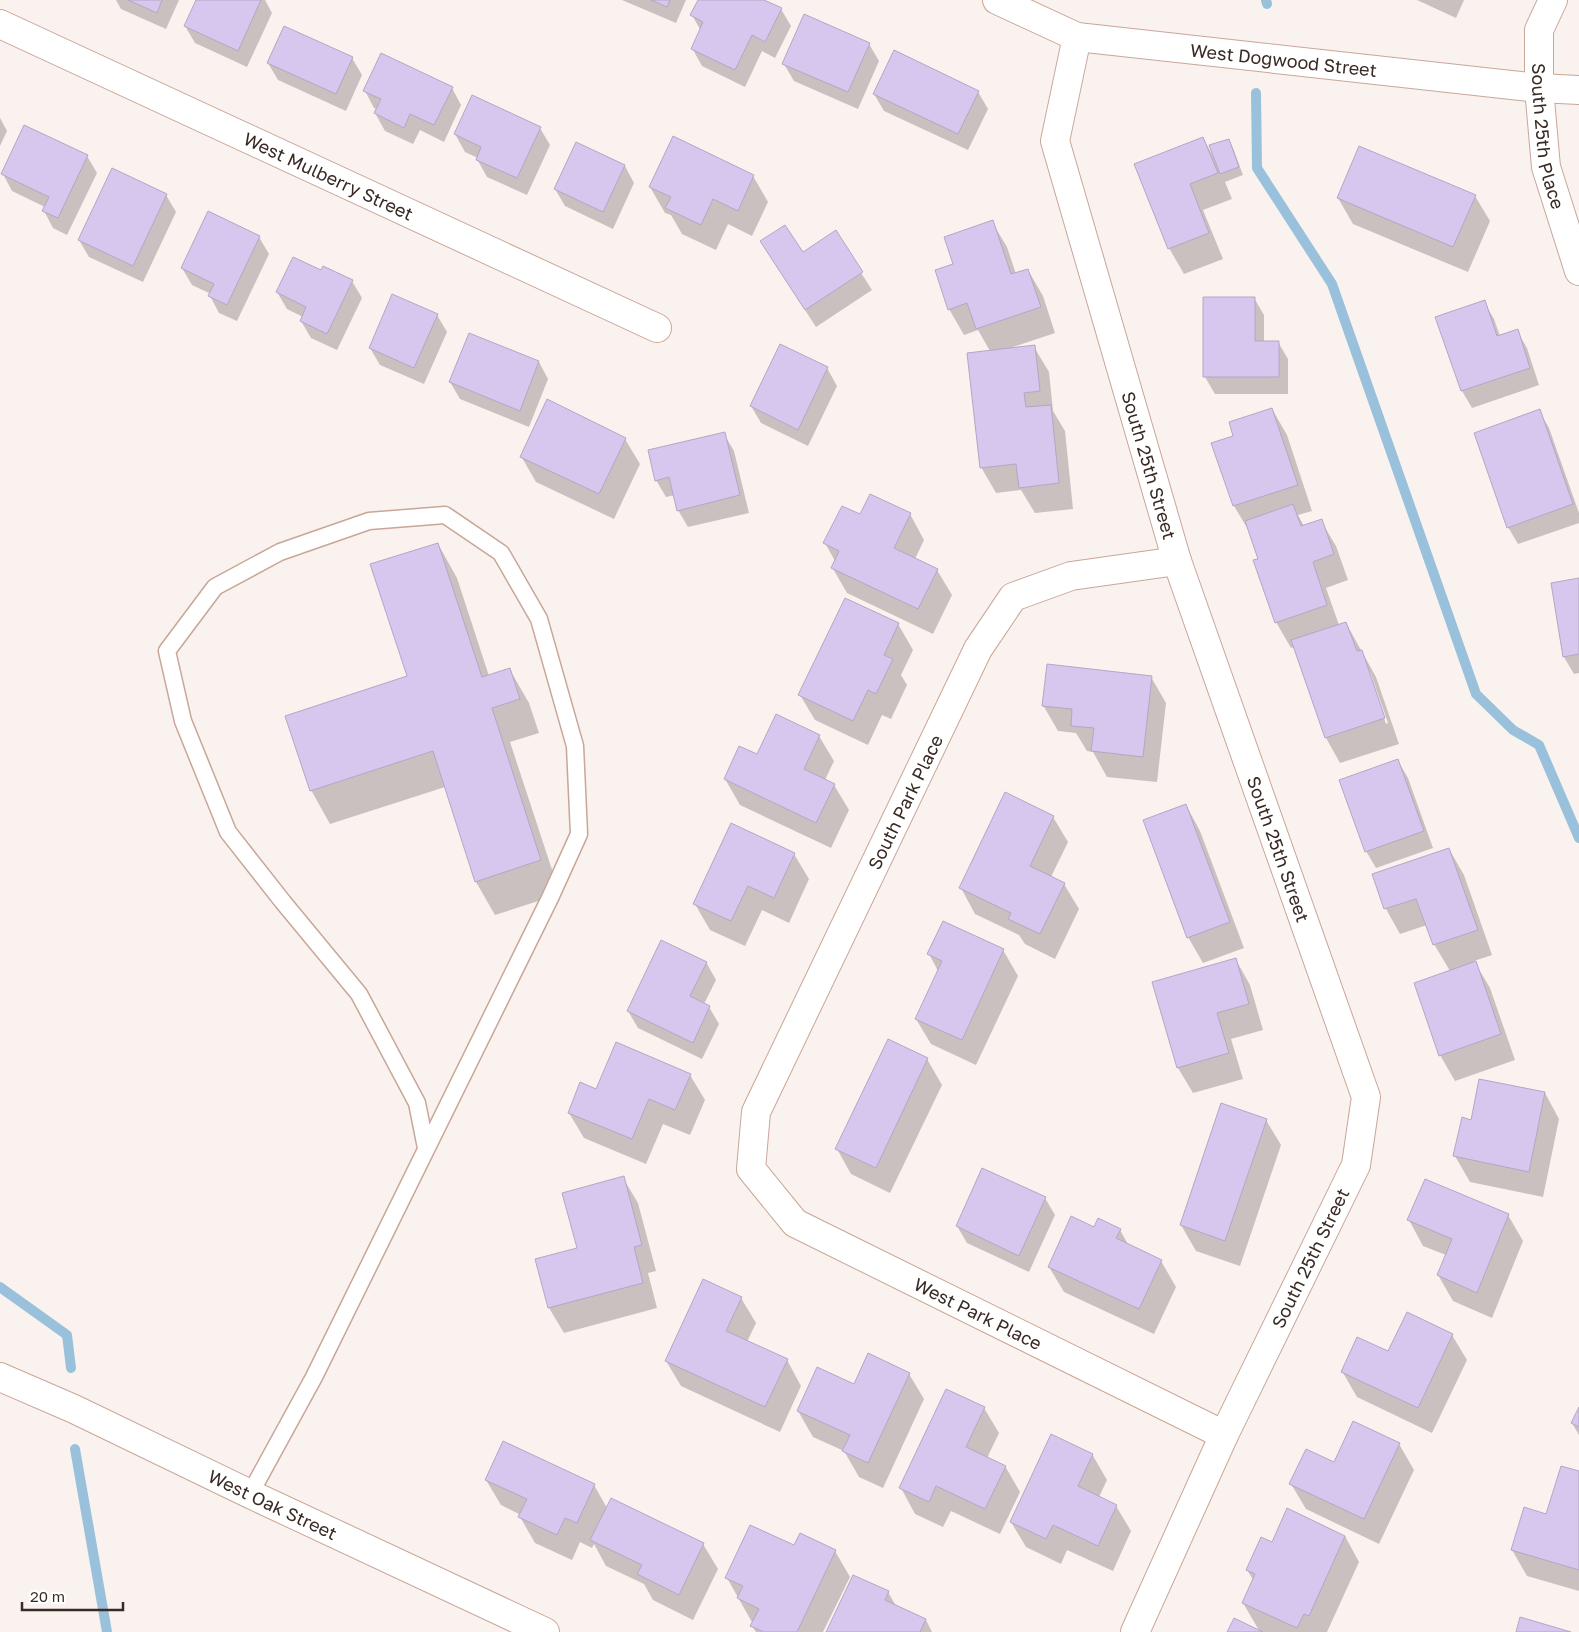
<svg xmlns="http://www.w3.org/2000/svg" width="1579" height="1632" font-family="'Golos Text',sans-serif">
<rect width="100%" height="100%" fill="#faf2ef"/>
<path fill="#0003" fill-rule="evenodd" d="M116 0H179L166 29 121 9Z
M197 0H265L272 13 247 67 195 43 185 26Z
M622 0H686L676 23Z
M699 0H762L781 9 791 26 775 58 762 51 745 87 702 66 692 48 701 31 692 15Z
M1417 0H1464L1456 18Z
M284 27 352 58 362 75 346 111 278 80 268 63Z
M869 44 879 61 858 109 794 81 784 64Z
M452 88 461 105 444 142 420 130 413 144 385 131 375 113 377 109 374 108 365 91Z
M978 92 988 109 968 150 884 111 874 94Z
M0 118 7 131 0 146Z
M540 128 550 145 527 195 487 177 477 159 478 158 465 152 455 134Z
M1203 138 1214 158 1229 140 1233 148 1243 175 1225 182 1232 199 1203 210 1223 259 1184 274 1169 248Z
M87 156 97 173 67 235 53 228 44 211 45 207 12 191 3 174Z
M625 166 634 183 613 229 565 206 555 189Z
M753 176 768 202 752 236 728 224 716 250 682 234 671 215 665 213 650 187Z
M166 195 176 212 143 282 89 257 79 240Z
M1475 196 1490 221 1468 272 1353 224 1338 198Z
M992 222 1007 247 1016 274 1028 270 1043 296 1055 333 1010 348 1034 347 1049 372 1053 411 1065 431 1073 509 1035 513 1021 490 996 493 981 467 990 351 978 330 964 335 949 309 955 265Z
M835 232 872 290 816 327 761 242 802 254Z
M259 237 269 254 237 321 219 313 210 296 211 294 192 285 182 268Z
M322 272 352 281 362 298 337 350 311 338 301 321 303 317 287 309 277 292Z
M1254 298 1264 315V342H1278L1288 359V394H1215L1205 377Z
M1484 302 1494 319 1500 336 1517 331 1527 348 1539 385 1472 408 1462 391 1437 317Z
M437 315 447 332 424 384 380 365 370 348Z
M469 334 539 362 548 379 529 427 460 399 450 382Z
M827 368 837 386 808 446 761 423 751 406Z
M1272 409 1287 435 1312 511 1298 515 1304 526 1321 521 1336 546 1348 580 1326 588 1339 625 1346 623 1376 677 1399 744 1340 763 1326 738 1294 647 1291 648 1276 622 1260 559 1249 531 1234 506 1213 444 1235 436ZM1368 668 1371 674 1388 723 1386 724Z
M1539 411 1549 428 1579 513V523L1518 544 1508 527Z
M724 434 734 451 749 513 688 527 678 510 675 495 666 497 656 480Z
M625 439 640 464 614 519 536 482 521 456Z
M910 514 924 540 915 559 937 570 952 595 933 634 847 593 832 567 835 561 825 543 861 516Z
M438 544 457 578 489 676 510 670 529 703 539 733 510 742 560 894 495 915 476 882 445 787 330 824 311 790 409 677Z
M1579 579V673L1574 674 1564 657Z
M898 624 913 650 901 675 907 685 891 719 882 715 868 745 815 720 800 695Z
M1151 677 1166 703 1157 782 1107 777 1093 752 1087 751 1076 733 1058 731 1043 705Z
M819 736 834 761 825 780 834 785 849 810 831 848 740 805 725 779 757 756Z
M1398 761 1408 778 1433 848 1376 868 1366 851Z
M1186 805 1200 831 1244 948 1203 963 1188 937Z
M1053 817 1068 842 1051 877 1064 884 1079 909 1055 959 1025 944 1019 935 975 914 961 888Z
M1449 849 1464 875 1492 955 1474 961 1490 988 1515 1060 1455 1081 1440 1055 1450 971 1434 944 1427 925 1400 934 1386 909 1374 875Z
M794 854 809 879 789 923 762 910 745 946 710 930 695 904Z
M1003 950 1018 976 976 1065 931 1044 916 1019 938 971 929 954Z
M1236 960 1250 985 1263 1030 1231 1039 1243 1079 1193 1093 1178 1068 1154 983Z
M706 962 716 980 704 1004 709 1007 719 1024 702 1059 638 1028 628 1011Z
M927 1059 942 1085 890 1193 851 1174 837 1149Z
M690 1075 705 1100 690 1135 663 1124 646 1164 584 1138 569 1113 597 1091Z
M1545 1093 1559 1119 1543 1197 1470 1182 1455 1156 1472 1121Z
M1266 1120 1281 1145 1240 1266 1196 1251 1181 1225Z
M623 1178 638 1203 656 1271 648 1273 657 1308 564 1333 549 1308 578 1248Z
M1045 1198 1055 1215 1029 1272 967 1243 957 1226Z
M1508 1215 1523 1241 1492 1318 1453 1301 1438 1275 1446 1255 1423 1246 1409 1220Z
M1095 1229 1120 1230 1129 1246 1161 1261 1176 1287 1154 1334 1064 1292 1049 1267Z
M741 1298 756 1323 747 1342 787 1360 801 1386 780 1432 681 1386 666 1361Z
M1452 1335 1467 1360 1432 1433 1357 1397 1342 1371 1389 1353Z
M909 1374 924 1399 883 1488 859 1477 844 1451 813 1437 798 1411 854 1385Z
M984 1408 999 1433 987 1458 1005 1466 1020 1492 1000 1534 951 1511 943 1527 915 1514 901 1488Z
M1579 1410V1435L1572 1423Z
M503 1443 594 1485 607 1508 703 1544 718 1569 693 1620 653 1600 644 1584 606 1566 594 1544 592 1548 580 1542 572 1560 535 1543 520 1517 521 1515 501 1505 486 1480Z
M1399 1444 1414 1470 1379 1544 1306 1509 1291 1484 1334 1464Z
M1092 1454 1107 1480 1099 1497 1116 1506 1131 1531 1113 1571 1067 1550 1061 1564 1026 1547 1011 1522Z
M1579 1472V1591L1527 1576 1512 1550 1547 1515Z
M1345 1536 1359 1562 1327 1632H1260L1243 1603 1254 1581 1247 1570Z
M795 1547 835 1551 850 1577 823 1632H756L752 1626 753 1624 727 1578Z
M888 1592 896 1606 926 1620 932 1632H828Z"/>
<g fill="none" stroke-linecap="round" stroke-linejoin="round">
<path stroke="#9ac1dc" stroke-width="10" d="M1266 0 1267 4
M1256 93 1257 168 1332 284 1476 694 1513 730 1539 745 1579 838
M0 1287 67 1335 71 1368
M75 1449 107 1632"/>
</g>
<path fill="#d7c6ee" stroke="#b4a6c5" d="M128 0H162L157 13Z
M196 0H261L238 51 184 26Z
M651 0H670L667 7Z
M698 0H764L782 8 765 42 752 35 735 70 691 49 703 22 690 15Z
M804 14 870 43 848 92 782 64Z
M284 26 353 57 336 94 267 63Z
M894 50 979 91 958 134 873 94Z
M381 53 453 87 434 125 410 114 404 128 374 113 381 99 363 91Z
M472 95 541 127 517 178 476 160 481 147 454 134Z
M24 125 88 155 58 218 42 211 49 197 1 174Z
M673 136 754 175 738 211 713 199 701 225 665 208 671 197 649 187Z
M1203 137 1218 173 1190 184 1209 233 1168 249 1134 164Z
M1229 139 1239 167 1220 174 1209 145Z
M576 142 625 165 603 212 554 189Z
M1359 146 1476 195 1453 247 1337 198Z
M112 168 167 194 133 266 78 240Z
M208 211 260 236 227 305 208 296 214 284 181 268Z
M993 220 1011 274 1028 269 1041 307 976 329 967 303 948 310 935 270 953 264 944 237Z
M785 225 803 252 836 230 863 272 805 310 760 241Z
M293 257 321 270 323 266 353 280 327 334 300 321 306 307 276 292Z
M392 294 438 314 414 368 369 348Z
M1203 297H1255V341H1279V377H1203Z
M1485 300 1497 336 1518 329 1530 368 1461 391 1435 317Z
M469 333 539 361 520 411 449 382Z
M780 344 828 367 798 430 750 406Z
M1035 345 1040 391 1024 393 1026 407 1051 405 1059 483 1019 488 1016 464 980 468 967 353Z
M547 399 626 438 599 494 520 457Z
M1272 408 1298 485 1233 506 1211 443 1233 436 1229 422Z
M1540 409 1573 504 1507 528 1474 433Z
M725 432 740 495 677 511 669 477 655 481 648 450Z
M870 494 911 513 894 548 938 569 918 609 831 568 839 551 823 543 842 506 860 514Z
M1293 504 1301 526 1322 519 1334 554 1313 562 1327 605 1275 623 1253 560 1258 559 1245 521Z
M438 543 482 677 510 668 520 699 492 708 541 860 475 882 433 751 310 791 285 716 407 676 370 564Z
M1579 578V654L1563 657 1551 583Z
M845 598 899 623 884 655 893 659 876 694 868 690 853 721 798 695Z
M1346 622 1357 651 1362 650 1385 718 1325 738 1291 640Z
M1047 664 1152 676 1143 757 1091 751 1094 728 1071 726 1072 709 1042 706Z
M776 714 820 735 804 769 835 784 816 823 724 779 739 746 757 754Z
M1398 759 1424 831 1365 852 1339 780Z
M1005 792 1054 816 1030 866 1065 883 1040 934 1008 919 1011 913 959 888Z
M1186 804 1230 922 1187 938 1143 820Z
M731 823 795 853 774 898 748 886 731 921 693 904Z
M1449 848 1478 930 1433 945 1416 899 1384 909 1372 874Z
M943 921 1004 949 962 1040 915 1019 942 961 927 954Z
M661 940 707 962 690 996 710 1006 693 1043 627 1011Z
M1236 958 1249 1004 1217 1013 1229 1053 1177 1068 1152 982Z
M1476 961 1501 1034 1439 1056 1414 983Z
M888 1039 928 1058 876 1168 835 1149Z
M616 1042 691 1074 675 1110 649 1099 632 1139 568 1113 580 1082 596 1089Z
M1479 1079 1545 1092 1529 1172 1453 1156 1462 1117 1471 1120Z
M1221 1103 1267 1119 1225 1241 1180 1225Z
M982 1168 1046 1197 1019 1256 956 1226Z
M624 1176 642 1245 634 1247 643 1283 548 1308 535 1259 577 1248 562 1193Z
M1425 1179 1509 1214 1477 1293 1437 1275 1452 1239 1407 1220Z
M1071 1216 1094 1227 1098 1218 1121 1229 1116 1238 1162 1260 1139 1309 1048 1267Z
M703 1279 742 1297 726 1331 788 1359 765 1407 665 1361Z
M1407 1312 1453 1334 1418 1408 1341 1372 1357 1337 1388 1351Z
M868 1353 910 1373 868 1463 842 1451 850 1435 797 1411 817 1367 854 1384Z
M946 1389 985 1407 966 1447 1006 1466 985 1509 936 1486 929 1502 899 1488Z
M1579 1407V1427L1571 1423Z
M1353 1421 1400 1443 1364 1519 1289 1484 1306 1449 1334 1462Z
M1051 1434 1093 1454 1078 1486 1117 1505 1098 1546 1053 1525 1046 1539 1010 1522Z
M503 1441 595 1484 577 1523 565 1518 557 1535 518 1517 527 1499 485 1480Z
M1561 1466 1579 1471V1570L1511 1550 1524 1507 1546 1514Z
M611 1498 704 1543 679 1595 637 1574 642 1565 590 1540Z
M1287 1508 1345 1536 1309 1616 1304 1614 1297 1628 1242 1603 1255 1574 1246 1570 1261 1537 1272 1542Z
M750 1525 794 1545 800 1533 836 1550 797 1632H764L750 1626 759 1609 737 1598 743 1586 725 1578Z
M853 1575 889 1591 885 1600 926 1619 920 1632H826Z
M1520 1617 1571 1632H1516Z
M1234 1618 1263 1632H1227Z"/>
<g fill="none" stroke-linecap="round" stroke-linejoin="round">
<defs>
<path id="lane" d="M250 1494 314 1377 550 898 579 834 575 746 539 619 501 553 445 515 369 521 280 552 215 587 167 651 183 721 228 832 283 902 359 994 417 1103 426 1148"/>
<g id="street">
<path id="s1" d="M1553 0 1539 30V88L1546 167 1579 271"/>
<path id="s2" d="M0 24 657 328"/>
<path id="s3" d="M1077 37 1055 141 1177 561 1366 1097 1356 1165 1224 1435 1135 1632"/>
<path id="s4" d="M1177 561 1071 576 1013 597 978 649 756 1112 751 1169 795 1223 1224 1435"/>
</g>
<g id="secondary">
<path id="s5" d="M997 0 1077 37 1539 88 1579 90"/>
<path id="s6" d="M0 1377 74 1409 250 1494 545 1632"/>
</g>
</defs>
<use href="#lane" stroke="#c9a697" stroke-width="19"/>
<use href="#street" stroke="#c9a697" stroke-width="30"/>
<use href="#secondary" stroke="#c9a697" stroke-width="30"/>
<use href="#lane" stroke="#fff" stroke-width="16"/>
<use href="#street" stroke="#fff" stroke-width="28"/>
<use href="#secondary" stroke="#fff" stroke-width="28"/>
</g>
<g text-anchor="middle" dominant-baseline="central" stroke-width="4.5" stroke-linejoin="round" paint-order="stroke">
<g font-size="18" fill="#382a24" stroke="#fff">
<text stroke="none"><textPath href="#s5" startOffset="296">West Dogwood Street</textPath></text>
<text stroke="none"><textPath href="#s1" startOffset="140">South 25th Place</textPath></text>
<text stroke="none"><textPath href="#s2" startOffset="362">West Mulberry Street</textPath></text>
<text stroke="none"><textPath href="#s3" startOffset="444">South 25th Street</textPath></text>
<text transform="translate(905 802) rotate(-64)">South Park Place</text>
<text stroke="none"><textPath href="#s3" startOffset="849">South 25th Street</textPath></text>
<text transform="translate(1310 1258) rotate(-64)">South 25th Street</text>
<text stroke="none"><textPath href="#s4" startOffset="1076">West Park Place</textPath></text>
<text stroke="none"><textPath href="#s6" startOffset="301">West Oak Street</textPath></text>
</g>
</g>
<path d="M22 1602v8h101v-8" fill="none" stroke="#382a24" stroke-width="2.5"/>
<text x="30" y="1602" font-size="15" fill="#382a24" stroke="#ffffff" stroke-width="4" paint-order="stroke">20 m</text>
</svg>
